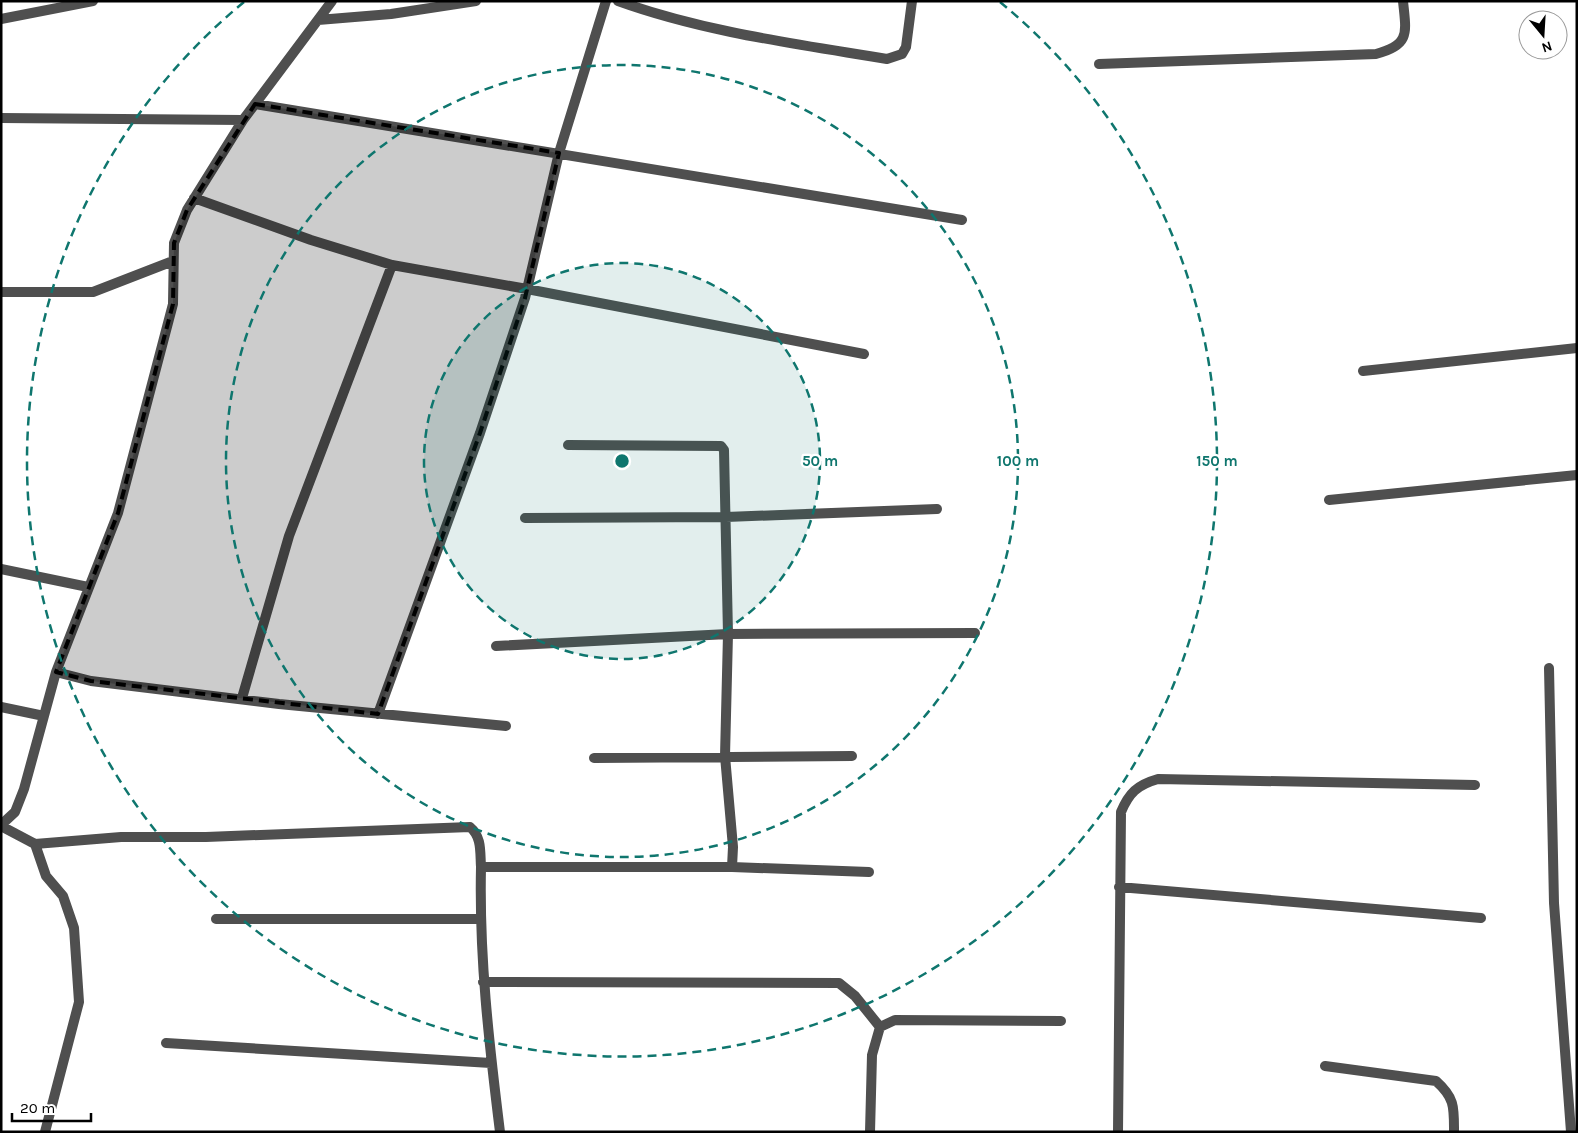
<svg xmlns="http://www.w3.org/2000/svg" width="1578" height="1133" font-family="Karla,sans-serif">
<rect width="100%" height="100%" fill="#fff"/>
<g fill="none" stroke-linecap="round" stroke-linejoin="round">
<path stroke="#4f4f4f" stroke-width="10" d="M618 1C704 32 797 44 887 59L902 54 906 47 912 1
M1 19 93 1
M318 20 391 14 476 1
M1099 64 1376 54C1411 45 1406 32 1403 1
M255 104 962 220
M1 118 243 120
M194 198 311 240 392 265 527 289 864 354
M1 292H93L173 261
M1363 371 1577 348
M1329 500 1577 475
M525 518 726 517 937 509
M1 569 88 587
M496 646 728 634 975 633
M1549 668 1554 903 1571 1132
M56 672 91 681 279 704 506 726
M242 698 289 536 392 265
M1 707 44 716
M378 714 480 433 525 298 559 153 606 1
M594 758 852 756
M1 825 15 812 24 789 56 672 118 513 173 304 174 243 187 210 243 120 332 1
M1 826 35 844 46 876 63 896 74 928 79 1002 45 1132
M35 844 121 837H206L470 827C482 837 480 852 481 867H732L733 847 725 756 728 634 724 450 721 446 568 445
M481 867C479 956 489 1043 500 1132
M732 867 869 872
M1119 887 1481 918
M216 919H479
M483 982 839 983 855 996 880 1027
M166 1043 491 1063
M1325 1066 1436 1081C1455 1098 1454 1107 1454 1132
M870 1132 872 1055 880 1027 895 1020 1061 1021
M1118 1132 1121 812C1129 793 1137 785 1158 779L1475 785"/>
</g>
<path fill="#000" fill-opacity="0.2" stroke="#000" stroke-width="4" stroke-dasharray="10 6" stroke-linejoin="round" d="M255 104 559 153 525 298 480 433 378 714 91 681 56 672 118 513 173 304 174 243 187 210Z"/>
<circle cx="622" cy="461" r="198" fill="#0f766e" fill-opacity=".12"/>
<g fill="none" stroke="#0f766e" stroke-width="2.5" stroke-dasharray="9 6">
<circle cx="622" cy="461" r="198"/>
<circle cx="622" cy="461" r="396"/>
<path d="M1000 2A595 595 0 1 1 244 2"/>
</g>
<circle cx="622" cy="461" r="8" fill="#0f766e" stroke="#fff" stroke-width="2.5"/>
<g font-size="15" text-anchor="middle" font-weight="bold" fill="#0f766e" stroke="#fff" stroke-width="4.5" stroke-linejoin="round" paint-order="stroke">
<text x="820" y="466">50 m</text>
<text x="1018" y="466">100 m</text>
<text x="1217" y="466">150 m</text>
</g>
<rect width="1578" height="1133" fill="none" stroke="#000000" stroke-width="5"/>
<g transform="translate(1543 35) rotate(162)"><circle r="24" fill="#ffffff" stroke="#999999"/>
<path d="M0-4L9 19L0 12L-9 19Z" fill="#000000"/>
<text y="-8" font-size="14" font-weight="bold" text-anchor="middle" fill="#000000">N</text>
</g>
<path d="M12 1113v8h79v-8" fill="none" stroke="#000000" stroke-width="2.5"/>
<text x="20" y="1113" font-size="15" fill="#000000" stroke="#ffffff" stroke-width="4" paint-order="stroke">20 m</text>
</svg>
